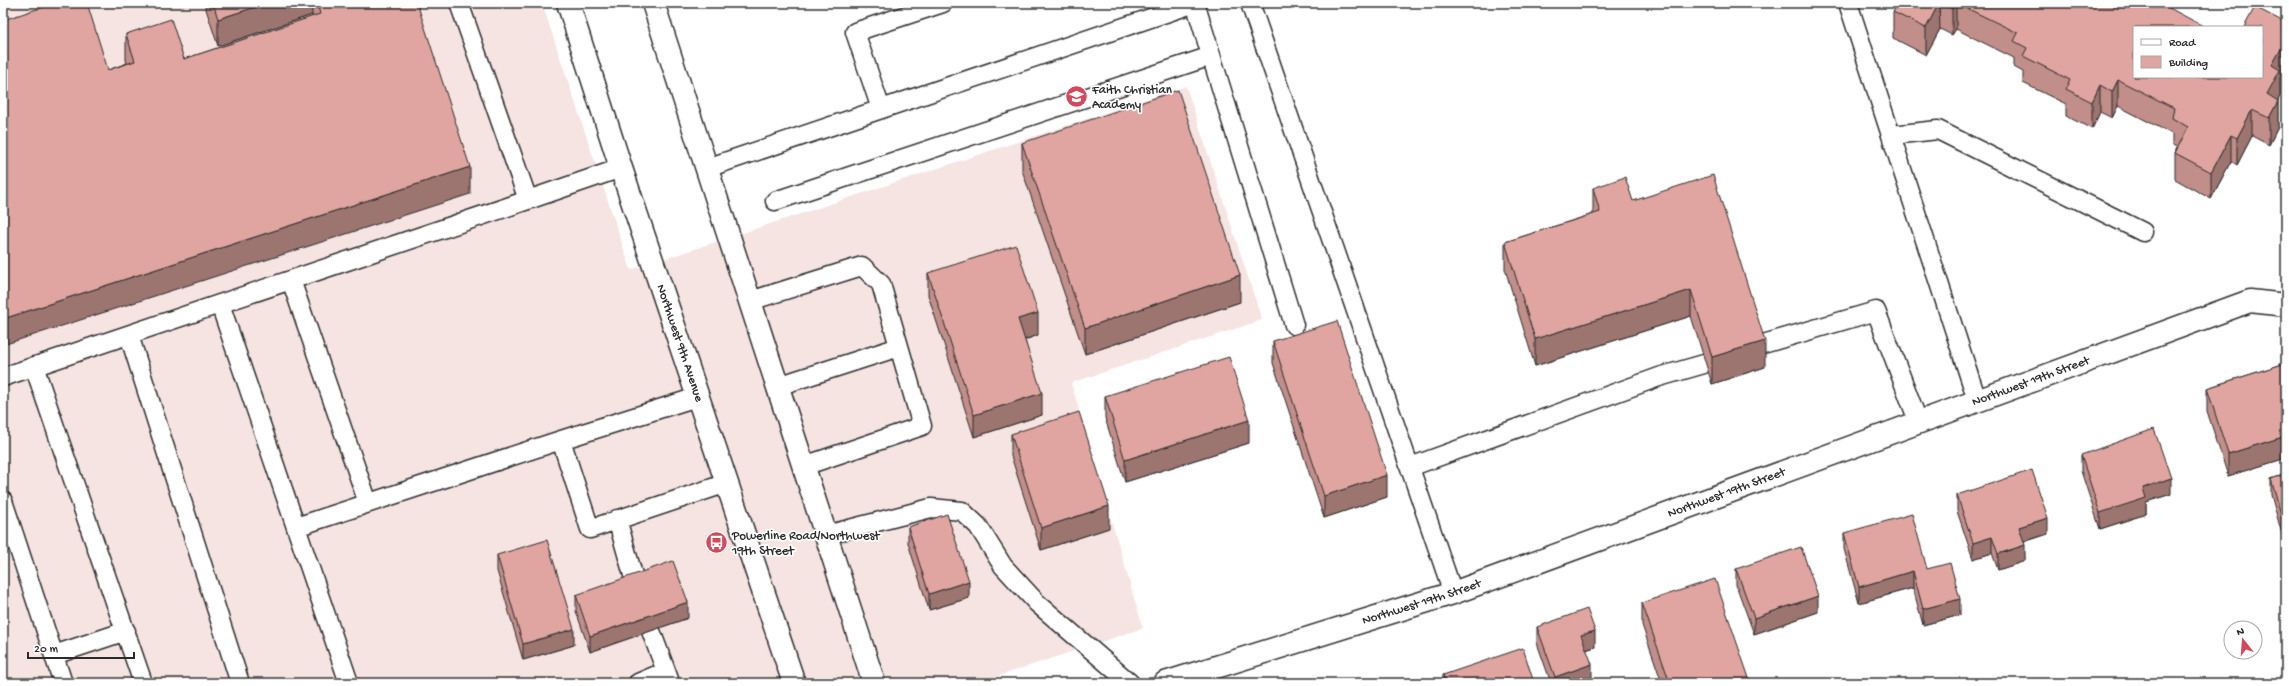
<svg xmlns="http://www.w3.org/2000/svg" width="2289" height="686" font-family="'Gochi Hand',sans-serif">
<rect width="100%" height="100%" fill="#fff"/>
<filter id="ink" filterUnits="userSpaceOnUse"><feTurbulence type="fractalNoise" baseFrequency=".025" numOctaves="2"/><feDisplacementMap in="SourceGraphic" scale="8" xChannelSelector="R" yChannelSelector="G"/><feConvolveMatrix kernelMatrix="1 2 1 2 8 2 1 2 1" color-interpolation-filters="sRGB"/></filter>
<g filter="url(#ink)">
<path fill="#f6e4e2" d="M3 3H542L631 270 1186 86 1262 320 1071 383 1143 628 978 683H3Z"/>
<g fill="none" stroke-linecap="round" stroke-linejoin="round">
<defs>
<path id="service" d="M459 3 528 200 621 168
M1195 3 1294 325
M1250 3 1453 593
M1848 3 1977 400
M881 109 855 32 943 3
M1892 135 1938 130 2143 232
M707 168 1195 3
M775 201 1211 56
M291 280 368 503
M750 301 862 266 881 284 922 426 804 466
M220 304 349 683
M129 335 240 683
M1763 344 1876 311 1918 421
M34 366 143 683
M3 377 528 200
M778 386 899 347
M697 397 561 440 590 529 727 483
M1410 467 1659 377 1704 364
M3 501 63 683
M617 519 637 589
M296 527 561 440
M826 535 931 508 962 511 978 526 1003 566 1037 603 1130 683
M651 631 666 671
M54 655 126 631
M638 683 666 671 670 682"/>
<g id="tertiary">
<path id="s1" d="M1165 683 1453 593 2250 301 2286 305"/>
</g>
<g id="secondary">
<path id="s2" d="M568 3 621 168 794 683"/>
<path d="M653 3 874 683"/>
</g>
</defs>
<use href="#service" stroke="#2b2b2b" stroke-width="21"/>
<use href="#tertiary" stroke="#2b2b2b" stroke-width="25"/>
<use href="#secondary" stroke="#2b2b2b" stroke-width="25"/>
<use href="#service" stroke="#fff" stroke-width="18"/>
<use href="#tertiary" stroke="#fff" stroke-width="22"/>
<use href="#secondary" stroke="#fff" stroke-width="22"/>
</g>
<path fill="#c18e8a" stroke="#2b2b2b" d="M204 3H417L470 194 108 70 127 63 126 60V34L184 59 312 17V15L218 46Z
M1898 3H2160L2280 77V96L2278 101V127L2269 145 2252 136 2237 165 2231 161 2211 199 2175 179V153L2177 147 2172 145V134L2118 106 2112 118 2100 112 2092 129 2066 116V104L2023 83V72L2014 67V58L1956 29 1952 35 1940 29 1926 55 1893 38V12Z
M1022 143 1240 302 1085 354 1022 170Z
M1593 188 1633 201 1765 367 1712 384 1691 316 1535 366 1505 269V242L1593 214Z
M928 273 1038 335 1025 340 1042 415 974 437 928 295Z
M1273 341 1387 497 1324 518 1273 363Z
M2286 363V458L2228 476 2207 411V388Z
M1105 396 1249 443 1125 482 1105 418Z
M1011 434 1109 528 1041 550 1011 456Z
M2081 455 2171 494 2146 502V514L2100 529 2081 471Z
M2286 474V548L2271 495V479Z
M1957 495 2048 534 2024 542 2025 561 1998 570 1992 553 1973 559 1957 511Z
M908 527 969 598 929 610 908 543Z
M1844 533 1927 569 1960 615 1923 625 1913 588 1859 603 1844 549Z
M497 555 574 645 523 660 497 571Z
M1736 569 1818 612 1754 634 1736 585Z
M576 595 688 618 590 652 576 611Z
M1642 603 1750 683H1662L1642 625Z
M1537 627 1595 647 1586 650 1592 680 1582 683H1551L1537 643Z
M1443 675 1534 683H1443Z"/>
<path fill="#9d7470" stroke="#2b2b2b" d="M268 3H312V15L218 46V19Z
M1939 3 1940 29 1926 55V28Z
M1956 3V29L1952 35V9Z
M2286 40V67L2280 77V96L2268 118 2267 94 2272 65Z
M2118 80V106L2112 118V92Z
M2100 85V112L2092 129V102Z
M2278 101V127L2269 145V118Z
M2252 110V136L2237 165V138Z
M2231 135V161L2211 199V172Z
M470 167V194L3 345V319Z
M1240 275V302L1085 354V328Z
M1691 290V316L1535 366V339Z
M1038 313V335L1018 342V319Z
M1765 341V367L1712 384V357Z
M1042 393V415L974 437V415Z
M1249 420V443L1125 482V460Z
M2286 436V458L2228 476V454Z
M1387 475V497L1324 518V496Z
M2171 478V494L2146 502V514L2100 529V513L2143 488Z
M1109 506V528L1041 550V528Z
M2048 518V534L2019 543V527Z
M1992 537V553L1973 559V543Z
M2025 545V561L1998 570V554Z
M1913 571V588L1859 603V587Z
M969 581V598L929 610V594Z
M1818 596V612L1754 634V618Z
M1960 599V615L1923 625V609Z
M688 602V618L590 652V636Z
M574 629V645L523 660V644Z
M1595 631V647L1581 651V635Z
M1592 664V680L1582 683H1555V677Z"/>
<path fill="#e0a5a0" stroke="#2b2b2b" d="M56 3H87L108 70 135 61 126 34 171 19 184 59 320 14 317 3H417L470 167 3 319V20Z
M213 3H268L218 19Z
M1898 3H1939L1926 28 1893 12Z
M1940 3H1955L1952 9Z
M1956 3H2160L2205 27H2134V77H2262V27H2244L2255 7 2286 23V40L2272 65 2280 70 2267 94 2278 101 2269 118 2252 110 2237 138 2231 135 2211 172 2175 153 2188 127 2172 118 2174 108 2118 80 2112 92 2100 85 2092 102 2066 89 2070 80 2023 56 2027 48 2014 41 2018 33Z
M1178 90 1240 275 1085 328 1022 143Z
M1713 175 1765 341 1712 357 1691 290 1535 339 1505 242 1600 212 1593 188 1625 177 1633 201Z
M1016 245 1038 313 1018 319 1042 393 974 415 928 273Z
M1337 321 1387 475 1324 496 1273 341Z
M1229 357 1249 420 1125 460 1105 396Z
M2286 363V436L2228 454 2207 388Z
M1079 412 1109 506 1041 528 1011 434Z
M2154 429 2171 478 2143 488 2146 498 2100 513 2081 455Z
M2032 470 2048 518 2019 527 2025 545 1998 554 1992 537 1973 543 1957 495Z
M2286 474V532L2271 479Z
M947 514 969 581 929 594 908 527Z
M1912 514 1927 569 1950 563 1960 599 1923 609 1913 571 1859 587 1844 533Z
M547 540 574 629 523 644 497 555Z
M1801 547 1818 596 1754 618 1736 569Z
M673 561 688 602 590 636 576 595Z
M1715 579 1750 681 1745 683H1670L1642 603Z
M1587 609 1595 631 1581 635 1592 664 1555 677 1537 627Z
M1523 648 1534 683H1446L1443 675Z"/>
</g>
<defs>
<symbol id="school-disc" viewBox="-11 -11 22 22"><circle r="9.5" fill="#d1495b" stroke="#fff"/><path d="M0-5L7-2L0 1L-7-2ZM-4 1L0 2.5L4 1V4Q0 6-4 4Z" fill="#fff"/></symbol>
<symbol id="bus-disc" viewBox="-11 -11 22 22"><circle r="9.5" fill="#d1495b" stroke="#fff"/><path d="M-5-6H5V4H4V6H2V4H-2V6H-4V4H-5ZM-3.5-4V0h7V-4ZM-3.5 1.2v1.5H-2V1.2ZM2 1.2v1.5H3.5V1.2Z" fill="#fff"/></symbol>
</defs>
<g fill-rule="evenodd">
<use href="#school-disc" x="1064" y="84" width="25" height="25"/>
<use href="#bus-disc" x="704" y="530" width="25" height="25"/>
</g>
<g text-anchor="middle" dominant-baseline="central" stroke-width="3.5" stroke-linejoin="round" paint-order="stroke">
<g font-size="13" fill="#2b2b2b" stroke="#fff" text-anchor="start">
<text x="1092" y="90">Faith Christian<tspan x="1092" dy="15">Academy</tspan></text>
<text x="732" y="536">Powerline Road/Northwest<tspan x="732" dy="15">19th Street</tspan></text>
</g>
<g font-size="13" fill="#2b2b2b" stroke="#fff">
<text stroke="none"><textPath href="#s2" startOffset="358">Northwest 9th Avenue</textPath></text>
<text stroke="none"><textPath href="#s1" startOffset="917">Northwest 19th Street</textPath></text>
<text stroke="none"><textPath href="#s1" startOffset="593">Northwest 19th Street</textPath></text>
<text stroke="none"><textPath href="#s1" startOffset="269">Northwest 19th Street</textPath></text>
</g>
</g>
<rect width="2289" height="686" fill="none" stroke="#fff" stroke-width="16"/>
<rect x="8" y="8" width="2273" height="670" fill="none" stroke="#2b2b2b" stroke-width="1.5" filter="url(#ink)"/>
<rect x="2133" y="26" width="130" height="52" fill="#ffffff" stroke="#aaaaaa"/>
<rect x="2141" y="39" width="20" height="6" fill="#ffffff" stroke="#aaaaaa"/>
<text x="2169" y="46" font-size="12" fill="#2b2b2b">Road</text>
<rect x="2141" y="56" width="20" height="12" fill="#e0a5a0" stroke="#aaaaaa"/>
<text x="2169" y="66" font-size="12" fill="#2b2b2b">Building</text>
<g transform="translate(2243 640) rotate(343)"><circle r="19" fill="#ffffff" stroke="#aaaaaa"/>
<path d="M0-3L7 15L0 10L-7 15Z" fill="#d1495b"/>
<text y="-6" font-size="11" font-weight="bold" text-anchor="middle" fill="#2b2b2b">N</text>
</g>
<path d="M28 652v6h106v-6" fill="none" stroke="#2b2b2b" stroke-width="2"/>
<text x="34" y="652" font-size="12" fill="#2b2b2b" stroke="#ffffff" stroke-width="3" paint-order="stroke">20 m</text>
</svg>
